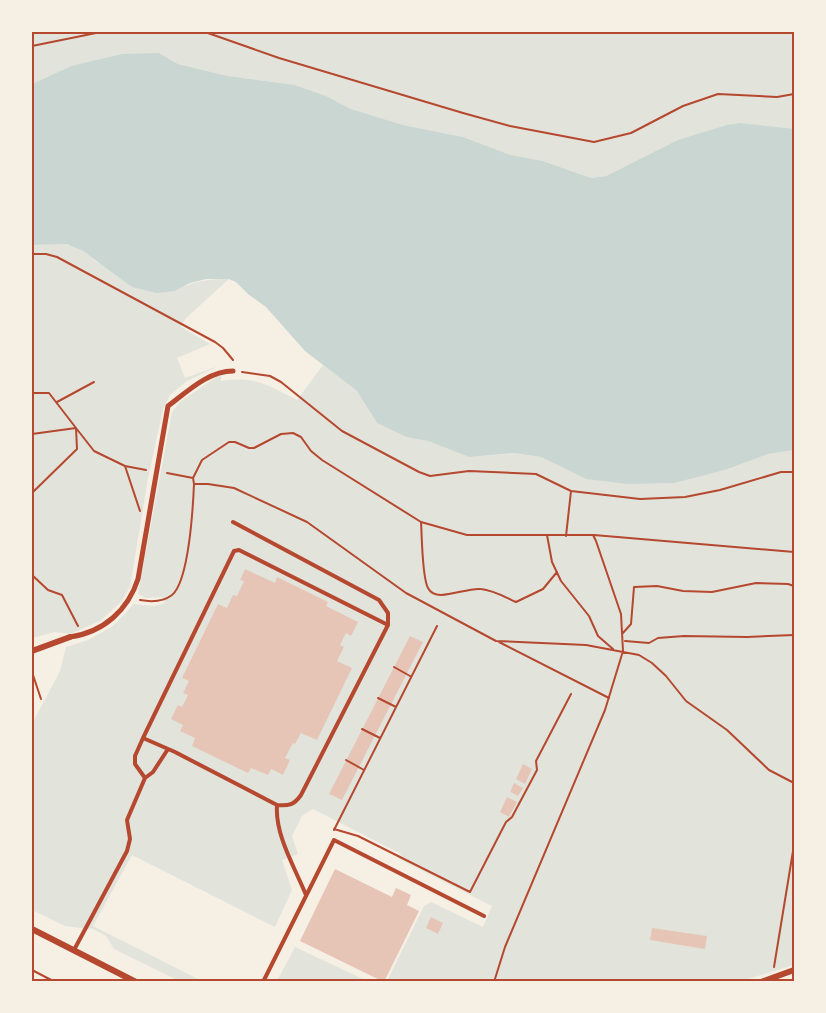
<svg xmlns="http://www.w3.org/2000/svg" width="826" height="1013" font-family="'Asap Condensed',sans-serif">
<rect width="100%" height="100%" fill="#f6efe4"/>
<path fill="#e2e4dc" d="M32 32H437L489 34 552 32H794V129H786L624 167 606 176 591 178 543 161 511 155 463 137 403 125 351 109 326 96 295 85 228 76 178 64 159 53 101 60 71 66 32 84Z
M67 244 83 251 97 262 175 291C193 281 208 279 229 279L185 319 181 327 210 344 177 358 185 378 219 366 187 381 170 395 163 409 148 478 130 587 121 602 100 621 70 634 55 632 32 638V245Z
M323 365 357 391 377 423 406 437 428 441 469 457 514 453 541 457 586 479 728 469 768 454 794 450V965L738 982 387 981 424 906 431 902 483 927 492 906 399 859 401 854 313 809 302 816 292 836 298 854 282 860 292 890 275 927 132 855 93 926 202 981H179L114 949 106 936 91 928 88 929 65 926 32 910V724L60 671 66 647 88 640 113 626 134 604 154 606 165 603 162 597 146 598 138 594 172 412 181 401 221 374V381C257 376 267 385 297 400Z
M295 947 367 981H277Z"/>
<path fill="#c9d6d2" d="M159 53 178 64 228 76 295 85 326 96 351 109 403 125 463 137 511 155 543 161 591 178 606 176 678 140 727 125 740 123 794 129V450L768 454 728 469 674 483 628 484 586 479 541 457 514 453 469 457 428 441 406 437 377 423 357 391 305 351 266 307 248 294 236 282 229 279H206L190 283 175 291 157 293 132 287 83 251 67 244 32 245V84L71 66 122 54Z"/>
<path fill="#e6c5b7" d="M245 569 275 583 277 577 328 602 326 606 358 622 351 636 346 633 340 645 344 647 337 661 352 668 317 740 301 733 295 744 293 743 285 758 290 760 283 775 271 769 268 775 251 768 248 773 192 746 195 738 180 731 183 725 171 719 178 705 182 707 188 695 183 693 189 681 182 678 218 604 227 608 233 595 237 596 244 581 240 580Z
M410 636 423 642 342 800 329 794Z
M523 764 532 769 525 784 516 779Z
M514 783 523 788 518 796 510 792Z
M507 797 517 802 509 817 500 812Z
M335 869 392 897 396 888 411 895 407 905 419 911 384 982 300 941Z
M431 917 443 923 438 934 426 928Z
M652 928 707 936 705 949 650 940Z"/>
<g fill="none" stroke-linecap="round" stroke-linejoin="round">
<path stroke="#b5482f" stroke-width="2" d="M205 32 279 58 463 113 510 126 594 142 631 133 683 106 718 94 777 97 794 94
M32 46 101 32
M32 254H46L57 257 215 342 223 348 233 360
M242 372 270 376 281 382 342 431 419 472 430 476 469 471 536 474 571 491 640 499 685 497 720 490 781 472H794
M32 393H49L76 428 77 449 32 493
M57 402 94 382
M32 434 76 428 94 451 125 466 146 470
M125 466 140 511
M167 473 193 478 194 484
M193 478 202 460 229 442H235L249 448H254L281 434 293 433 301 437 311 451 322 460 421 522 467 535H593L596 541 621 614 623 651 605 710 505 947 494 982
M421 522C422 537 422 577 428 588 436 604 465 587 481 589 493 590 505 597 516 602L543 589 557 572
M547 535 552 562 561 581 589 616 598 636 613 649
M594 535 794 552
M566 536 571 491
M32 575 48 590 62 595 78 626
M140 600C151 602 163 602 172 595 189 581 193 507 194 484H208L234 488 307 522 406 593 496 641 586 645 639 655 652 663 666 676 686 701 727 730 769 770 794 783
M622 634 631 624 634 587 657 586 683 591 712 592 756 583 788 584 794 586
M625 641 649 643 658 638 684 636 747 637 794 635
M499 642 609 698
M394 667 410 676
M33 675 41 699
M378 698 396 707
M362 729 380 738
M346 760 364 770
M334 829 358 836 470 892 506 822 512 817 537 770 536 761 571 694
M334 830 437 626
M774 967 794 845
M32 970 55 982"/>
<path stroke="#b5482f" stroke-width="4" d="M233 522 379 600 388 613V625L301 795C294 805 289 806 277 805L175 752 143 738 234 551 239 550 388 625
M143 738 135 756V764L145 778 153 772 168 749
M277 806C275 835 295 868 306 895
M74 950 127 851 130 839 127 820 145 778
M263 982 334 840 484 916"/>
<path stroke="#b5482f" stroke-width="5" d="M70 637C104 632 128 610 138 579L168 406C187 392 208 371 233 371"/>
<path stroke="#b5482f" stroke-width="6" d="M32 651 70 637
M32 929 136 982
M761 982 794 970"/>
</g>
<rect width="826" height="1013" fill="none" stroke="#f6efe4" stroke-width="66"/>
<rect x="33" y="33" width="760" height="947" fill="none" stroke="#b5482f" stroke-width="2"/>
</svg>
